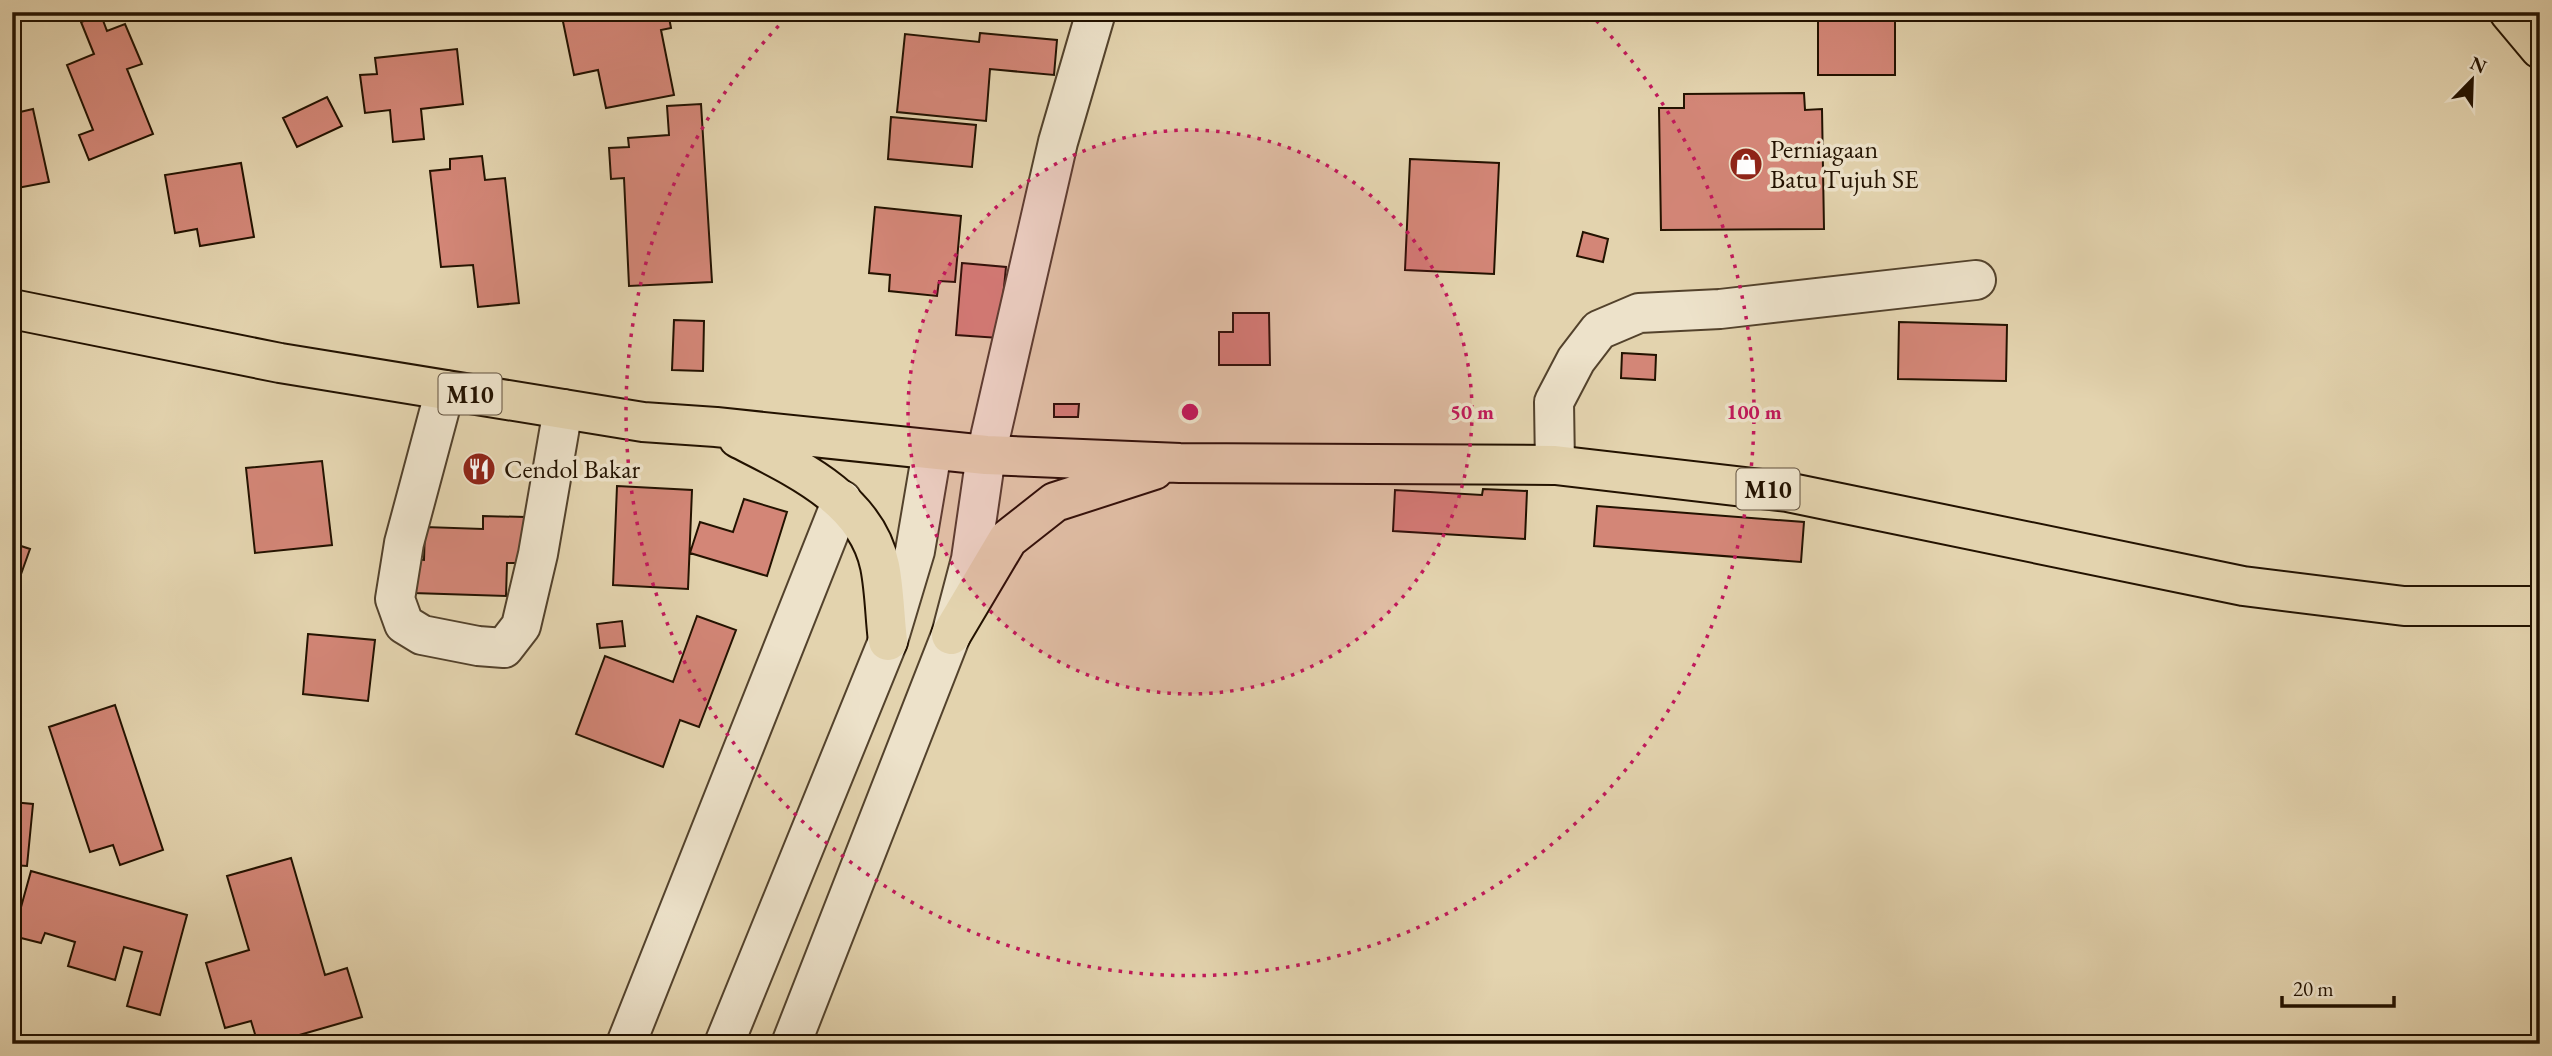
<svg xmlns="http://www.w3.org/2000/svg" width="2552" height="1056" font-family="'EB Garamond',serif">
<rect width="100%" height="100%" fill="#e3d3ae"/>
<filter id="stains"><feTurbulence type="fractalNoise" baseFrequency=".00286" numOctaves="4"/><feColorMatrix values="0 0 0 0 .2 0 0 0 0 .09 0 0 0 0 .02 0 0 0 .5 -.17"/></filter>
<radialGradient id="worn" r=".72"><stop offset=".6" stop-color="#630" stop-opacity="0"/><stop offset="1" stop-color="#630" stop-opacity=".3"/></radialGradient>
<path fill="#d38677" stroke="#231200" stroke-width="2" d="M561 12H668L671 28 661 30 674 95 606 108 598 70 574 75Z
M1818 12H1895V75H1818Z
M101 15 107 31 125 24 142 64 127 69 153 134 89 160 79 135 93 130 67 65 94 54 81 22Z
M980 33 1057 40 1054 75 990 69 986 121 897 112 905 34 979 42Z
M457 49 463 104 421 109 424 139 393 142 390 110 365 113 360 75 377 74 375 58Z
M12 75 20 112 33 109 49 182 12 189Z
M1804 93 1805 110 1822 109 1824 229 1661 230 1659 108H1684V94Z
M327 97 342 126 297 147 283 118Z
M701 104 712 282 629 286 624 178 611 179 609 148 629 147 628 138 669 135 667 106Z
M891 117 976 125 972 167 888 159Z
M482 156 485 180 505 178 519 303 478 307 473 265 441 267 430 171 450 169V159Z
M1410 159 1499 163 1494 274 1405 270Z
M241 163 254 237 200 246 197 229 175 233 165 175Z
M875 207 961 216 955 282 939 281 937 296 889 291 890 275 869 273Z
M1583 232 1608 239 1603 262 1577 256Z
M962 263 1006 267 999 338 956 335Z
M1233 313H1269L1270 365H1219V332H1233Z
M674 320 704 321 703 371 672 370Z
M1899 322 2007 325 2006 381 1898 379Z
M1622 353 1656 355 1655 380 1621 378Z
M1054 404H1079L1078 417H1054Z
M322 461 332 545 255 553 246 468Z
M617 486 692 490 688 589 613 585Z
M1483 489 1527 491 1525 539 1393 531 1395 490 1482 495Z
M744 499 787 512 767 576 690 553 700 522 733 532Z
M1597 506 1804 522 1801 562 1594 546Z
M483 516 525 517 524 563H507L506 596 413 593 414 559 424 560 425 527 483 529Z
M12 543 30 549 20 577 12 574Z
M697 616 736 630 699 727 680 720 663 767 576 734 605 656 673 682Z
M622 621 625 646 600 648 597 624Z
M308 634 375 640 368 701 303 694Z
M115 705 163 850 120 865 113 845 90 852 49 727Z
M12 802 33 804 27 866 12 865Z
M291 858 325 975 347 968 362 1017 268 1044H258L251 1021 225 1028 206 963 249 950 227 876Z
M31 871 187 915 160 1015 127 1006 142 952 124 947 115 980 68 966 75 942 45 933 41 943 13 936Z"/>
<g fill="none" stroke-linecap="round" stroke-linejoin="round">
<defs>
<path id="minor" d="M445 390 404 543 395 599 404 624 422 635 478 646 504 648 521 626 538 554 563 409
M1555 465 1554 402 1576 360 1599 330 1639 313 1720 309 1976 280
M626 1044 842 500
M724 1044 888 641 915 551 932 451
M791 1044 951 635 971 559 986 455 1058 142 1096 12"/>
<path id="major" d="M12 309 280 363 643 422 716 427 986 455 1180 463 1555 465 1787 492 2243 586 2404 606H2540
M738 438C794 467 866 498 880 566 885 591 885 617 888 641
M951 635 1008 539 1055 502 1154 470"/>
<path id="highway" d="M2509 12 2540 49"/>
</defs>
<use href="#minor" stroke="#53422c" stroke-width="42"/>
<use href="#major" stroke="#231200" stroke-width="42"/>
<use href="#highway" stroke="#231200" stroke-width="42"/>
<use href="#minor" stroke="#ede2ca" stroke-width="38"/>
<use href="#major" stroke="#e3d3ae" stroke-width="38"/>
<use href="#highway" stroke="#e3d3ae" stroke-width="38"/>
</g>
<circle cx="1190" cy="412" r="282" fill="#c2185b" fill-opacity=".12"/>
<g fill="none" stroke="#c2185b" stroke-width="3.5" stroke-dasharray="3.5 7">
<circle cx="1190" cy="412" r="282"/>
<path d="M1589 13A564 564 0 1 1 791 13"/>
</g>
<defs>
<symbol id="shop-disc" viewBox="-11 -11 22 22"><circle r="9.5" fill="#8f2418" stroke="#ede2ca"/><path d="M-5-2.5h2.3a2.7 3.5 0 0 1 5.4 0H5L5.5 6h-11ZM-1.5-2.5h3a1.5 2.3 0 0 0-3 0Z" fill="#fff"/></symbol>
<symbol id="restaurant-disc" viewBox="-11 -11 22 22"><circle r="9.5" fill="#8f2418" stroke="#ede2ca"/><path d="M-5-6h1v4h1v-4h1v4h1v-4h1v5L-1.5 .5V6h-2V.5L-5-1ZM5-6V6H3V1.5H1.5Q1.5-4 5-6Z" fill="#fff"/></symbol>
</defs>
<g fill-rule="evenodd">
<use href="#shop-disc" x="1727" y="145" width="38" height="38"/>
<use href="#restaurant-disc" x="460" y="450" width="38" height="38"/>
</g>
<g text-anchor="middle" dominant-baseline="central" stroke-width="7" stroke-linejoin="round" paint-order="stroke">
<g fill="#ede2ca" stroke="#60503d" stroke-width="2">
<rect x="438.5" y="373.5" width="63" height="41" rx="5"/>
<rect x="1736.5" y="468.5" width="63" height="41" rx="5"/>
</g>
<g font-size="24" font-weight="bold" fill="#231200">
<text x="470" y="394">M10</text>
<text x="1768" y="489">M10</text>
</g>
<g font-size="26" fill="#231200" stroke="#ede2ca" text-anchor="start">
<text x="1770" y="149">Perniagaan<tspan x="1770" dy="30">Batu Tujuh SE</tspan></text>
<text x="504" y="469">Cendol Bakar</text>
</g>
</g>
<circle cx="1190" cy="412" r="10" fill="#c2185b" stroke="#ede2ca" stroke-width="3.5"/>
<g font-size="21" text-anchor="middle" font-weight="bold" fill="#c2185b" stroke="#ede2ca" stroke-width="7" stroke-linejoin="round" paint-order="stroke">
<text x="1472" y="419">50 m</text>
<text x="1754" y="419">100 m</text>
</g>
<rect width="2552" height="1056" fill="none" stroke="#e3d3ae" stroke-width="42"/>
<rect x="14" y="14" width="2524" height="1028" fill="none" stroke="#231200" stroke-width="3.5"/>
<rect x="21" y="21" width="2510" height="1014" fill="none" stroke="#231200" stroke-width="2"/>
<g transform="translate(2472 80) rotate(23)" stroke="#ede2ca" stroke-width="5" paint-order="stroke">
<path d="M0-5L12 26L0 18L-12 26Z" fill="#231200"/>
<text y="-10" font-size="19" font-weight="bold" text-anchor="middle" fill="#231200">N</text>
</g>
<path d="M2282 996v10h112v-10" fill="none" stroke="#231200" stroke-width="3.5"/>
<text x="2293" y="996" font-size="21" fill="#231200" stroke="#ede2ca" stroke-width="5" paint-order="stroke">20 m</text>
<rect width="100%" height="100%" filter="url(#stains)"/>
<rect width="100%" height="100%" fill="url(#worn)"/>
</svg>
